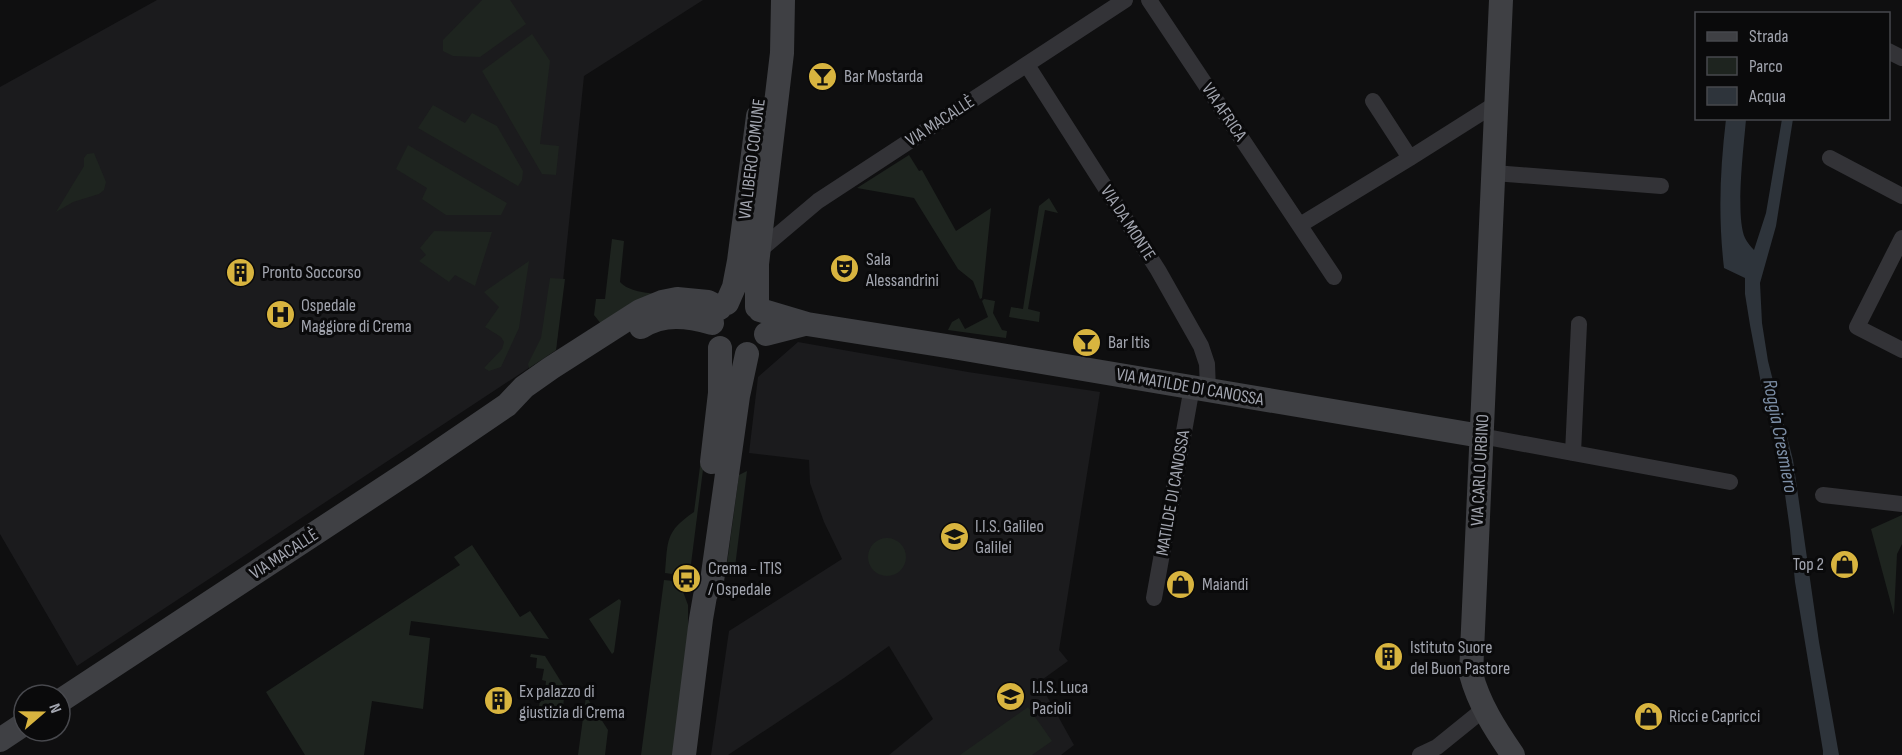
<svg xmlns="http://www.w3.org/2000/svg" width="1902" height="755" font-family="'Sofia Sans Condensed',sans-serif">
<rect width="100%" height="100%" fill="#0f0f10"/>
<path fill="#1b1b1d" d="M157 0H703L584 76 556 350 77 666 0 534V87Z
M798 342 968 372 1100 392 1059 650 1068 661 1039 682 1074 745 1061 755H889L933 719 889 646 844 678 728 755H711L729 631 842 559 824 522 810 483 809 460 749 453 758 377Z"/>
<path fill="#1e241f" d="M482 0H510L526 24 480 57 453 56 443 51V40Z
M532 34 550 61 540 144 559 146 556 175 542 174 482 71Z
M433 105 465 123 472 113 497 126 523 171 522 180 518 186 418 128Z
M408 145 507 203 501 215H446L422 199 427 188 396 169Z
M94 153 106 182 104 190 99 194 73 202 56 212 84 166V158L87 154Z
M909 155 919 171 922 170 956 231 991 208 982 298 980 299 973 281 958 269 914 198 857 188Z
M1049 198 1058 213 1045 210 1028 309 1040 312 1039 322 1009 317 1011 307 1023 309 1039 206Z
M434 231 492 232 475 286 455 275 449 282 419 261 426 255 420 248Z
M612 239 624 241 620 282C629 292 646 292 659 295L602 325 594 315 596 299H605Z
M529 261 519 328 501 367 489 371 484 368 502 349 504 342 501 337 485 327 499 307 484 292Z
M550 278 565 279 556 350 529 368 528 364 541 338Z
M984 299 995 301 993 313 1002 330 1007 331 1006 338 948 330 952 322 959 318 965 329 988 317 982 301Z
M709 399H712L691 564H688L672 574 665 573C668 540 665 532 694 512Z
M747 471 734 575H729L726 571 739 475Z
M1902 515V544L1897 554 1894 615 1871 529Z
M868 557a19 19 0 1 1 38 0a19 19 0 1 1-38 0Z
M472 545 520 617 530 611 549 639 411 621 409 635 430 638 423 709 372 701 364 755H305L266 692 460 565 454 557Z
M664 580 673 581 682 589 688 605V638L673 755H641Z
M619 599 621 601 614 652 612 654 589 619Z
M531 654 545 656 565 688 562 718 548 716V712L538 711 540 701H544L546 681 542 680 544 669 536 668 537 658 530 657Z
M586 696 608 730 605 755H578Z
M1028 707 1052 741 1032 755H960Z"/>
<path fill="#2e343b" d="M1726 119H1746C1744 145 1735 216 1745 238 1747 242 1751 247 1754 250L1766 213 1782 119H1793L1776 226 1760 283 1762 323 1768 361 1793 460 1819 642 1839 755H1823V751L1795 582 1790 530 1780 459 1767 415 1750 325 1745 294V278L1724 268C1718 216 1720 170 1726 119Z"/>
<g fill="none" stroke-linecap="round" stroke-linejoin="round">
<path stroke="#333337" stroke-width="16" d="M1149 0 1334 277
M1888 51 1902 58
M1027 65 1158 270 1201 346 1207 364 1208 390
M1373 101 1410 158
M1830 158 1902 196
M1494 173 1661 186
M1300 225 1410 158 1497 103
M1902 238 1857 327 1902 350
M760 250 818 201 1125 0
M1481 436 1730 482
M1573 453 1579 324
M1823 495 1902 504
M1154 598 1192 387
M1420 755 1437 747 1484 709"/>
<path stroke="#3f4044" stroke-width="24" d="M1501 0 1471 674C1479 704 1495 729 1513 755
M727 303 734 287 739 261 758 116
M757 307V264L782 53 783 0
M760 310 807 324 953 347 1481 436
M641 327C664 313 687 316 712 323
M766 334 805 324
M712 462 720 393V348
M60 701 416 467 507 405 524 387 551 368 640 311 662 302 677 299 708 302 720 308
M0 740 24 724
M684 755 701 619 705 596 712 581 738 396 747 354"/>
</g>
<defs>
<symbol id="bar-disc" viewBox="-11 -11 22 22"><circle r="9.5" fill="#d8b43f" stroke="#0a0a0b"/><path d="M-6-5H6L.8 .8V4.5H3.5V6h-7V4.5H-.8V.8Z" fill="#111"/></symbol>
<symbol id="theatre-disc" viewBox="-11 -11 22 22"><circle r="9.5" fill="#d8b43f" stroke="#0a0a0b"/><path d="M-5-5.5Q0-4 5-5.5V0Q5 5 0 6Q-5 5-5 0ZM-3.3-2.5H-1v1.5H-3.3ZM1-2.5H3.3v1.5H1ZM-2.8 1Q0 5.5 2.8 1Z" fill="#111"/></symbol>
<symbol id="building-disc" viewBox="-11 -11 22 22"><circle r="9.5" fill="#d8b43f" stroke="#0a0a0b"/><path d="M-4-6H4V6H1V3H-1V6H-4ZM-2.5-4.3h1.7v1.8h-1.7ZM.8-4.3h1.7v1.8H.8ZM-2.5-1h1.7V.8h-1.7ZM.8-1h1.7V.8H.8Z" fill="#111"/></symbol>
<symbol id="hospital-disc" viewBox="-11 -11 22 22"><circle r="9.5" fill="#d8b43f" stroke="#0a0a0b"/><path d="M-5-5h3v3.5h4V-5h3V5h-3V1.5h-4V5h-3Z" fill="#111"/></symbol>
<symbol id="school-disc" viewBox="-11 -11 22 22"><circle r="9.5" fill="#d8b43f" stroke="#0a0a0b"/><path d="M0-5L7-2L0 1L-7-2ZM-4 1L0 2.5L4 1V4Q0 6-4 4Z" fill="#111"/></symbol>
<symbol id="shop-disc" viewBox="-11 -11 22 22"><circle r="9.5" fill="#d8b43f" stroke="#0a0a0b"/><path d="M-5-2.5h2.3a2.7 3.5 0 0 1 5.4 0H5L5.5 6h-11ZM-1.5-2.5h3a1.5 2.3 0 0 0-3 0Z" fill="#111"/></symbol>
<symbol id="bus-disc" viewBox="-11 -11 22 22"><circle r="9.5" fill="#d8b43f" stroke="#0a0a0b"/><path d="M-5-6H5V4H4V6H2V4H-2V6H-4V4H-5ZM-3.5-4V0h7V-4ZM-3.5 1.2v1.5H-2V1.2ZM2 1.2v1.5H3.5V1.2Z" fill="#111"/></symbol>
</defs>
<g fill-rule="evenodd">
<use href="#bar-disc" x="806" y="60" width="33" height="33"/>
<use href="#theatre-disc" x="828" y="252" width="33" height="33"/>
<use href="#building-disc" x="224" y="256" width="33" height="33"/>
<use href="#hospital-disc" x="264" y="298" width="33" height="33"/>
<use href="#bar-disc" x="1070" y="326" width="33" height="33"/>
<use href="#school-disc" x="938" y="520" width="33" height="33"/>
<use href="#shop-disc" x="1828" y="548" width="33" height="33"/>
<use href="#bus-disc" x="670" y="562" width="33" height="33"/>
<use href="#shop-disc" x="1164" y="568" width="33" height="33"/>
<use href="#building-disc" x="1372" y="640" width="33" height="33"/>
<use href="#school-disc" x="994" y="680" width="33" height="33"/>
<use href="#building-disc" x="482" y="684" width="33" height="33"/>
<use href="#shop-disc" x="1632" y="700" width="33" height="33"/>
</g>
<g text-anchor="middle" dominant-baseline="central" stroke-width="6" stroke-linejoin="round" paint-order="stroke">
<g font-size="18" fill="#a2a5af" stroke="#0a0a0b" text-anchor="start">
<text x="844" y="76">Bar Mostarda</text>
<text x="866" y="259">Sala<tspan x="866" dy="21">Alessandrini</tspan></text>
<text x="262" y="272">Pronto Soccorso</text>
<text x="301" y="305">Ospedale<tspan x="301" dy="21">Maggiore di Crema</tspan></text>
<text x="1108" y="342">Bar Itis</text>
<text x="975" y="526">I.I.S. Galileo<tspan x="975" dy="21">Galilei</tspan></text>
<text x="1824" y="564" text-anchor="end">Top 2</text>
<text x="708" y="568">Crema - ITIS<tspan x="708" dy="21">/ Ospedale</tspan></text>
<text x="1202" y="584">Maiandi</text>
<text x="1410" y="647">Istituto Suore<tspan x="1410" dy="21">del Buon Pastore</tspan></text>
<text x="1032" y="687">I.I.S. Luca<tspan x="1032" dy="21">Pacioli</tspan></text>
<text x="519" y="691">Ex palazzo di<tspan x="519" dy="21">giustizia di Crema</tspan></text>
<text x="1669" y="716">Ricci e Capricci</text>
</g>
<g font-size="18" fill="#a2a5af" stroke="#0a0a0b">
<text transform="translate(1224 112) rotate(56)">VIA AFRICA</text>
<text transform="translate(940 121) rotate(-33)">VIA MACALLÈ</text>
<text transform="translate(752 159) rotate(-83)">VIA LIBERO COMUNE</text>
<text transform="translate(1128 223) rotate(57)">VIA DA MONTE</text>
<text transform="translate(1190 387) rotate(10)">VIA MATILDE DI CANOSSA</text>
<text transform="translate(1480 470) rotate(-87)">VIA CARLO URBINO</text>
<text transform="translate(1173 493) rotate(-80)">MATILDE DI CANOSSA</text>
<text transform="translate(284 554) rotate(-33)">VIA MACALLÈ</text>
</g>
<g font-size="20" font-style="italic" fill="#7d8fa7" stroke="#0a0a0b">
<text transform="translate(1780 436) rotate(79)">Roggia Cresmiero</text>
</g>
</g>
<rect x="1695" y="12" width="195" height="108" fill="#0a0a0b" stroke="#47484d" stroke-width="1.5"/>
<rect x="1707" y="32" width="30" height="9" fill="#3f4044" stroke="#47484d" stroke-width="1.5"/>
<text x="1749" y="42" font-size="18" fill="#a2a5af">Strada</text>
<rect x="1707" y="57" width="30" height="18" fill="#1e241f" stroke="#47484d" stroke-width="1.5"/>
<text x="1749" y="72" font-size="18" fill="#a2a5af">Parco</text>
<rect x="1707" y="87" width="30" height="18" fill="#2e343b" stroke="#47484d" stroke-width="1.5"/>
<text x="1749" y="102" font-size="18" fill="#a2a5af">Acqua</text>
<g transform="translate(42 713) rotate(70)"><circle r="28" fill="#0a0a0b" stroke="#47484d" stroke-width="1.5"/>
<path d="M0-4.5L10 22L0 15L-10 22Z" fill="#d8b43f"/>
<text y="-9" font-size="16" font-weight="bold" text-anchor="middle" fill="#a2a5af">N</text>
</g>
</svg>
